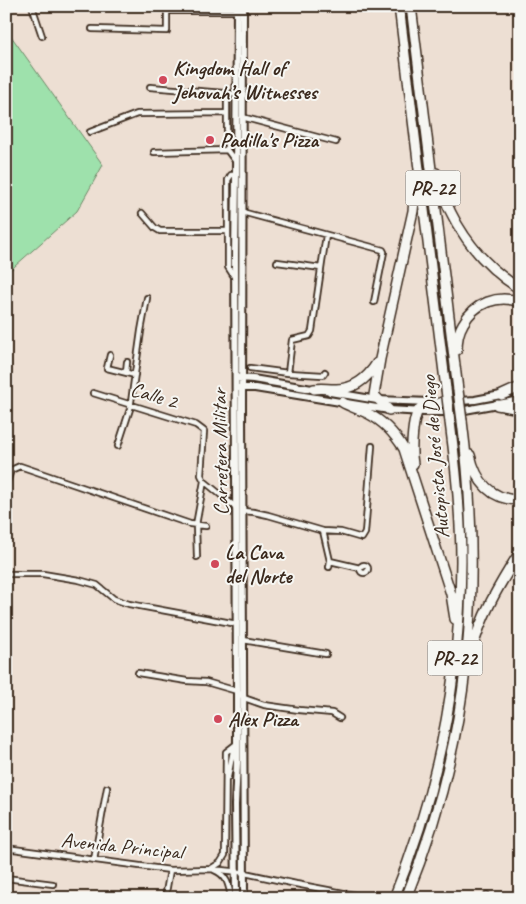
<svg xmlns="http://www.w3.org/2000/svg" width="526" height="904" font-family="Caveat,sans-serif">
<rect width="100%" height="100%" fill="#eddfd3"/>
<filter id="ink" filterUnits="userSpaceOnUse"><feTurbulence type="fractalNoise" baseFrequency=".02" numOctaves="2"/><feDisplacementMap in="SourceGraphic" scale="10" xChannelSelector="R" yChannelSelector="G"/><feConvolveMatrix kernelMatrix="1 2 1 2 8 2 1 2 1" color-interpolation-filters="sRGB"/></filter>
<g filter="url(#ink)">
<path fill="#9ee1ac" stroke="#6c8665" d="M6 29 103 165 77 211 6 274Z"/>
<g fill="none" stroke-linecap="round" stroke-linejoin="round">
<defs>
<path id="street" d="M32 6 42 36
M369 6 371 10
M92 29 167 31V11H237
M150 87 236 94
M227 94V150L236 162
M242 117 336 142
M90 132 137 114 227 113
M154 152 227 150
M242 212 383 250 384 252 374 302
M142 213 155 228 160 231H228
M277 262 321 268
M235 278 228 267V180L231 175H236
M110 355 107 368 135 375
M250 368 288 373 323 375 325 372
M126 372 127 362
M288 373 292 340 309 336 312 331 326 235
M93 393 196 425 204 431 201 475 204 481 196 525 197 557
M118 446 130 409 141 331 147 298
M204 481 233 505 235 508
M6 485 11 470 20 466 190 524 206 526
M243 511 254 512 268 515 323 531 341 532 362 538 365 533 372 446
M323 531 330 561 329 567
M330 561 360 568
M360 569a4 4 0 1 1 8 0a4 4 0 1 1-8 0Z
M6 574H43L79 580 97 585 114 599 129 604 237 624
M243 640 326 654
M138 673 187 681 206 682 237 691 244 698 264 705 299 710 332 713 340 718
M228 777 234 746
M6 848 170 870 211 869 240 872 296 884 370 898
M94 860 107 788
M212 868 220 863 225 855 226 752 235 745
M214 870C227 875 229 885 231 898
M6 878 53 884
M487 895 488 898
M165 898 170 870"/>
<path id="secondary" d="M243 6 242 409 244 898
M239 378 253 379 318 390
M239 388H255L389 410 424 412H454L520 400
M330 392 377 400 430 402
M445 402 475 400 506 394
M236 898 235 805 237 763V691L235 254 236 175 237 6"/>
<path id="highway" d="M399 6 446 389
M411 6 458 390
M436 173C449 221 477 262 520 289
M457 350C457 341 458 332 463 324 474 303 498 294 520 302
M314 389C321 388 327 389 334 389 353 390 367 379 377 363
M502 395 520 387
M342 402C350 407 359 409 367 413 383 421 395 434 404 449L451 594 455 619
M497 405 520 409
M389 410 374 395 380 359 413 211 416 180
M470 455C476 481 490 500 520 500
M413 464C411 453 411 411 423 406 426 404 431 406 435 405 437 404 440 403 442 402
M471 654C480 617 499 585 520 552
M394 898C438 791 460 677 461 561 461 515 456 468 450 422
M406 898C470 742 483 587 462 421"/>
</defs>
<use href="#street" stroke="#3b2a1e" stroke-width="8"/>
<use href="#secondary" stroke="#3b2a1e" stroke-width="10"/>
<use href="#highway" stroke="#3b2a1e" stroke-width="12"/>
<use href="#street" stroke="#f6f6f2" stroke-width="4.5"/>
<use href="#secondary" stroke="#f6f6f2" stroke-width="6"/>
<use href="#highway" stroke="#f6f6f2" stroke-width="9"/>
<defs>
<path id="highway-bridge" d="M446 389 450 422
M458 390 462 421"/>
</defs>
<use href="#highway-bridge" stroke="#3b2a1e" stroke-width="12" stroke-linecap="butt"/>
<use href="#highway-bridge" stroke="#f6f6f2" stroke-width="9"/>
</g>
</g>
<g fill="#d1495b" stroke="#f6f6f2" stroke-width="2">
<circle cx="163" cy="80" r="5"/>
<circle cx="210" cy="140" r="5"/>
<circle cx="215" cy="564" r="5"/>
<circle cx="218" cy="719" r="5"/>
</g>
<g text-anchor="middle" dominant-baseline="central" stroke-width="4" stroke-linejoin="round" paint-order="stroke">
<g fill="#f6f6f2" stroke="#73675e" stroke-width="1">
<rect x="405.5" y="170.5" width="55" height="35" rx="4"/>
<rect x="427.5" y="640.5" width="55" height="35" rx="4"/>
</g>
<g font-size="20" font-weight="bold" fill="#3b2a1e">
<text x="433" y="188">PR-22</text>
<text x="455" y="658">PR-22</text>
</g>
<g font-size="21" font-weight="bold" fill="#3b2a1e" stroke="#f6f6f2" text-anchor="start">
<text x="173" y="68">Kingdom Hall of<tspan x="173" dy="24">Jehovah’s Witnesses</tspan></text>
<text x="220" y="140">Padilla's Pizza</text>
<text x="225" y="552">La Cava<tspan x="225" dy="24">del Norte</tspan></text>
<text x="228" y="719">Alex Pizza</text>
</g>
<g font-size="21" fill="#3b2a1e" stroke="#f6f6f2">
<text transform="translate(154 395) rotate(17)">Calle 2</text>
<text transform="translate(220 452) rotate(-91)">Carretera Militar</text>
<text transform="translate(435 457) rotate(-95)">Autopista José de Diego</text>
<text transform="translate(122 846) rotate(6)">Avenida Principal</text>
</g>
</g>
<rect width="526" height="904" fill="none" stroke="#f6f6f2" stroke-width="25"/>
<rect x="12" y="12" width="501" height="879" fill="none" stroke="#3b2a1e" stroke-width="2" filter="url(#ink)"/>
</svg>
